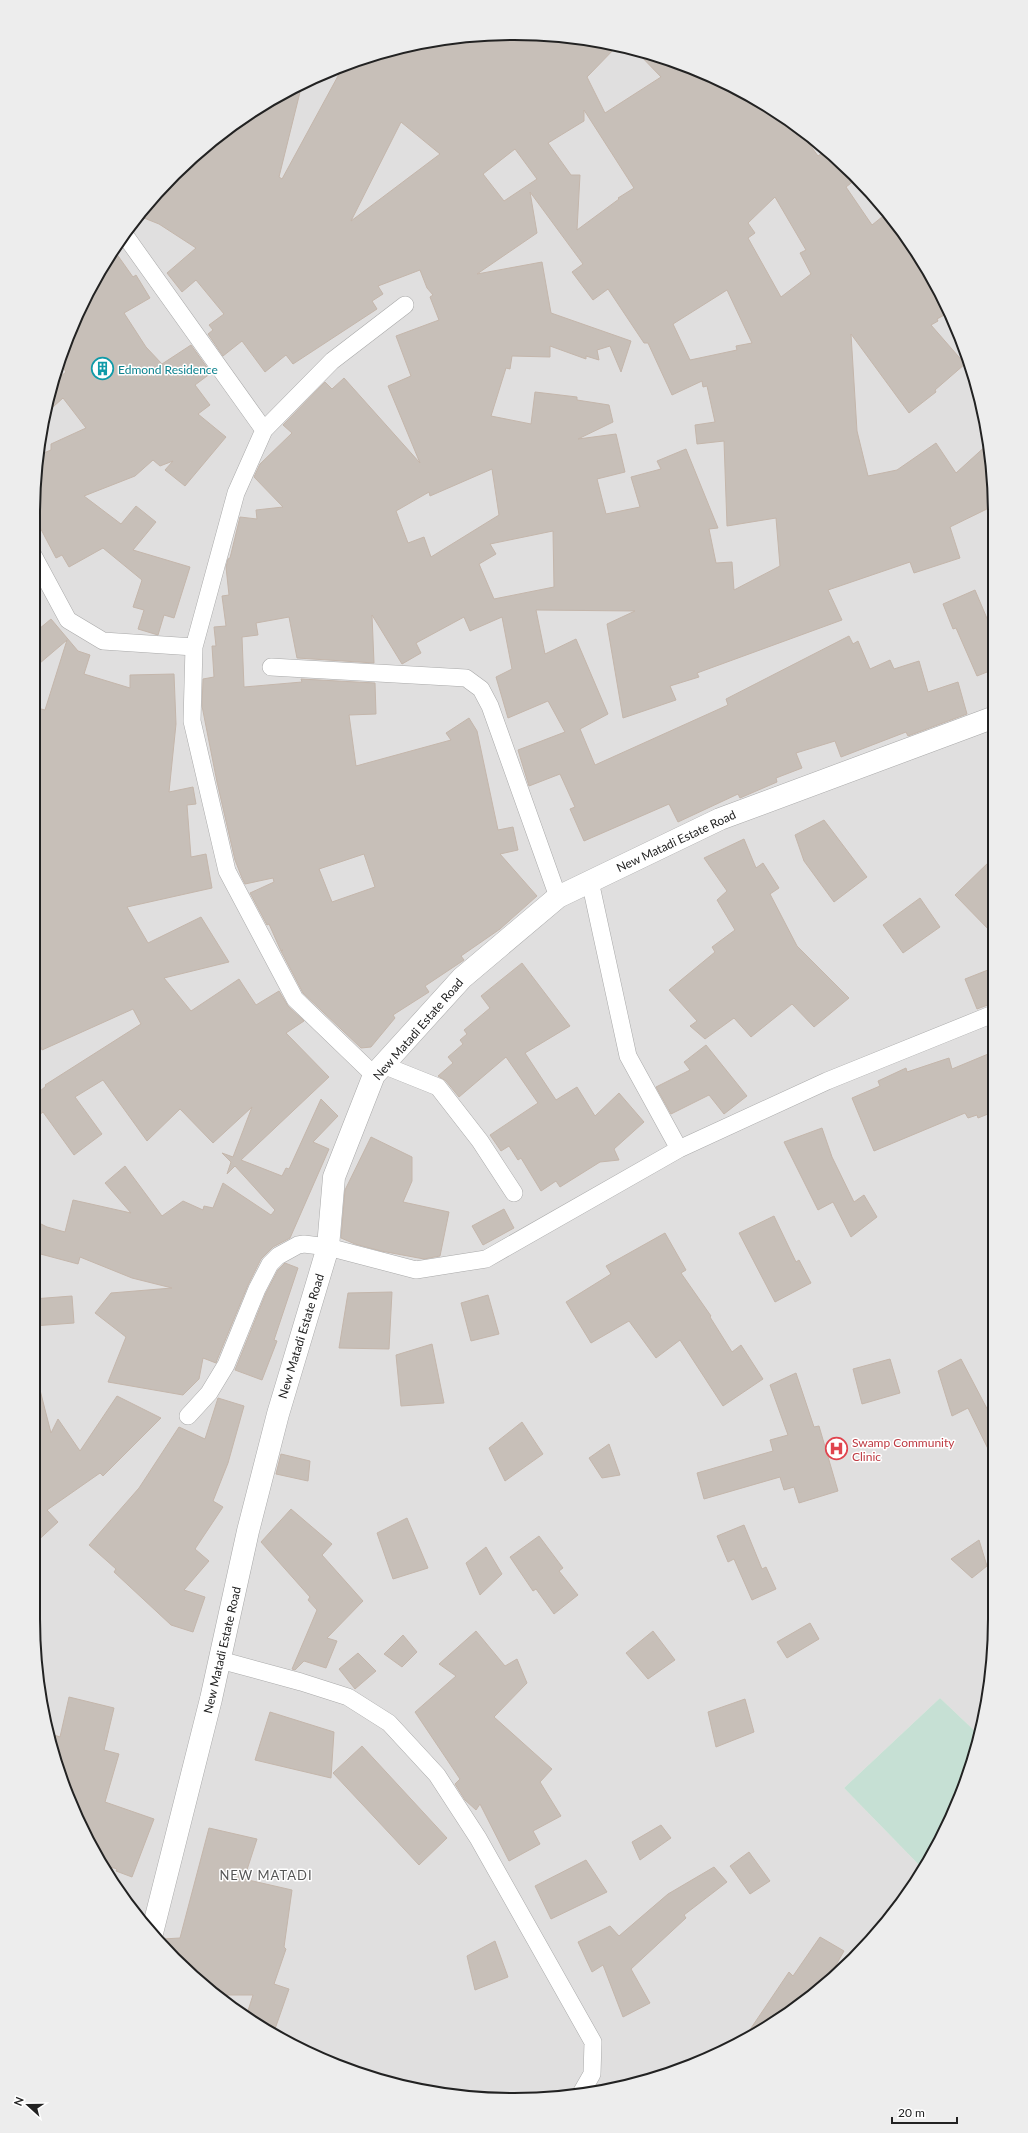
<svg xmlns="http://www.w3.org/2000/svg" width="1028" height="2133" font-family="Lato,sans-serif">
<rect width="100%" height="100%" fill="#f2efe9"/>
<path fill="#e0dfdf" d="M514 33 608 42 698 70 807 133 896 221 958 330 991 451 995 1619 986 1713 979 1735 940 1698 844 1788 923 1869 914 1886 875 1936 807 2001 727 2050 668 2075 577 2096 483 2099 420 2091 330 2063 247 2019 197 1980 133 1912 97 1859 59 1774 42 1713 33 1619V514L42 420 70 330 114 247 174 174 247 114 330 70 420 42Z"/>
<path fill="#c6e0d4" d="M940 1698 979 1735 958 1803 923 1869 844 1788Z"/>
<path fill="#c7bfb8" stroke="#c4b6ab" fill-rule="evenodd" d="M514 33 608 42 618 45 587 77 605 113 661 77 636 51 698 70 722 84 733 95 737 92 797 127 818 156 825 151 855 180 846 187 872 225 887 213 896 221 948 313 937 319 938 321 931 325 965 364 935 390 936 392 909 413 851 334 857 431 868 476 897 470 936 443 956 473 989 443 991 451V507L950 527 960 558 914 573 910 562 828 590 842 620 697 673 699 677 670 686 676 700 623 718 607 624 635 611 536 610 545 654 576 639 608 714 580 729 595 765 728 705 726 699 849 636 853 644 858 641 870 669 890 660 894 669 919 661 928 692 958 682 967 714 908 736 906 732 841 757 835 741 796 753 802 768 776 778 777 782 740 798 738 794 678 822 669 804 584 841 570 809 575 807 560 774 529 786 518 750 565 732 548 701 508 718 496 677 512 669 502 617 470 631 464 617 416 643 421 653 402 664 372 615 374 663 297 658 289 617 256 623 258 635 242 637 244 687 302 682 301 679 375 683 376 714 349 715 356 766 451 740 446 733 469 718 477 731 498 830 513 827 518 850 500 854 537 896 500 929 461 956 464 960 425 986 429 992 393 1015 395 1018 371 1047 361 1048 303 993 281 951 283 950 281 951 269 924 267 925 250 893 274 882 273 878 245 884 242 878 235 860 217 782 202 706 203 679 214 677 212 646H216L214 627 226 626 222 596 229 595 226 567 228 559 230 558 240 517 257 519 256 510 283 507 254 477 260 464 292 433 283 425 325 382 332 389 344 378 420 463 388 386 411 376 396 336 439 320 430 297 433 295 427 288 420 270 378 286 383 294 372 301 377 309 293 364 286 355 265 372 242 341 223 356 208 334 213 330 209 325 224 314 196 280 182 292 167 273 196 248 159 224 139 216 174 174 247 114 302 84 279 177 282 179 344 65 420 42ZM584 110 634 188 618 198 619 199 577 230 580 175H571L548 143 584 121ZM401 122 440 154 351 221ZM515 149 537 179 504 201 483 174ZM530 192 583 264 572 272 593 300 608 289 644 343H648L672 395 702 381 703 387 707 386 715 422 695 425 697 444 724 441 727 526 776 518 780 566 734 590 732 562 716 563 709 529 718 528 686 449 657 461 661 469 631 477 640 507 606 514 597 479 625 472 616 434 578 439 613 422 609 405 577 400V397L535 392 531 424 491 416 506 368 510 369 512 356 550 357V346L586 359V356L599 360 597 350 610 346 621 372 631 341 551 313 542 262 477 274 537 233ZM775 197 806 250 800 253 811 274 781 297 748 238 755 233 748 223ZM727 290 752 343 736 346 737 350 690 360 673 324ZM492 469 499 515 431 557 424 537 408 543 396 511 429 492 430 496ZM553 531 554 587 494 599 479 564 496 554 490 544ZM364 854 375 887 332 902 319 869Z
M116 253 133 277 136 275 150 298 124 313 146 347 162 364 191 345 211 373 195 385 210 405 198 414 226 437 185 486 165 470 173 461 160 466 153 460 135 476 84 496 121 524 136 506 156 522 133 550 190 567 174 618 164 615 158 635 138 629 144 610 133 607 142 580 103 548 69 567 62 555 56 558 33 514 39 455 51 450V444L86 428 63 398 44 415 54 382 66 372 60 362 70 330 108 259Z
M975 590 991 628 992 670 977 676 956 628 953 629 943 604Z
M51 619 78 651 90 655 84 674 130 688V675L174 674 176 724 169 792 193 787 196 804 187 805 191 857 206 854 212 888 127 907 148 943 201 917 229 962 164 978 191 1011 239 979 256 1005 279 991 288 1006 304 1021 286 1033 329 1077 241 1160 282 1176 286 1168 289 1169 321 1099 338 1116 313 1142 329 1149 290 1238 273 1247 261 1259 248 1285 217 1360 216 1363 203 1358 199 1379 183 1395 108 1382 126 1337 95 1313 111 1293 172 1288 132 1278 80 1257 78 1264 33 1252V1220L47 1227 65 1232 73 1200 131 1213 105 1183 125 1166 162 1216 183 1201 203 1210 204 1206 213 1208 223 1183 271 1215 275 1210 235 1166 227 1174 231 1162 222 1153 233 1157 252 1107 213 1143 180 1109 147 1141 103 1080 75 1097 102 1134 74 1155 43 1112 33 1120V1097L46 1086 45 1085 141 1024 133 1009 42 1050 33 1029V707L45 710 67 640 33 669V634Z
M824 820 867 877 834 902 804 861 795 835Z
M744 839 756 868 763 863 779 888 770 894 797 946 849 998 814 1027 792 1004 751 1037 734 1018 705 1039 690 1026 697 1021 669 990 715 952 712 947 735 930 717 900 727 891 704 858Z
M992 859 993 934 955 895Z
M920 898 940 927 903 953 883 925Z
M522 963 570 1026 525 1053 556 1100 577 1087 595 1116 619 1093 644 1122 614 1149 619 1160 600 1162 560 1187 556 1181 541 1191 521 1158 518 1160 509 1146 501 1151 490 1135 538 1103 506 1057 459 1097 446 1081 438 1076 453 1063 448 1057 463 1044 460 1040 467 1034 464 1030 490 1008 481 996Z
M993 968V1003L977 1009 965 979Z
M706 1045 747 1096 724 1114 709 1095 671 1114 656 1087 690 1070 684 1062Z
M993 1052V1112L978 1118 977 1115 968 1118 965 1113 874 1151 852 1098 880 1086 878 1081 906 1068 907 1072 949 1058 952 1069Z
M822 1128 832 1157 854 1202 864 1195 877 1217 851 1237 833 1202 818 1210 784 1142Z
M371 1137 412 1157V1181L403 1202 449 1212 440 1256 424 1259 381 1251 355 1244 341 1238 345 1190Z
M504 1209 514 1228 483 1245 472 1226Z
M774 1216 796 1262 799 1260 811 1283 775 1302 739 1233Z
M665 1233 686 1270 681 1273 711 1316 710 1317 732 1352 741 1345 763 1379 723 1406 680 1340 656 1358 629 1321 591 1343 566 1302 611 1274 606 1266Z
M285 1263 298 1268 274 1340 277 1341 262 1380 235 1370 266 1293 278 1270Z
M392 1292 389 1349 339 1348 348 1293Z
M488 1295 499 1334 471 1341 461 1303Z
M72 1296 74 1323 33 1326V1299Z
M432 1344 444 1403 401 1406 396 1355Z
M890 1359 900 1393 862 1404 853 1369Z
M961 1359 994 1422V1461L968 1408 952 1416 938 1371Z
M796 1373 814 1427 819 1426 838 1491 799 1503 794 1487 784 1490 780 1477 704 1499 697 1473 773 1451 770 1440 788 1435 770 1385Z
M39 1386 51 1433 58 1419 80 1451 117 1396 161 1418 103 1476 100 1473 47 1510 58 1522 33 1545V1387Z
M218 1398 244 1406 228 1463 213 1501 223 1507 195 1549 209 1561 184 1590 205 1597 193 1632 171 1625 114 1572 116 1569 89 1545 139 1488 179 1427 205 1439Z
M522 1422 543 1454 505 1481 489 1448Z
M609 1444 620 1475 602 1478 589 1458Z
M281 1454 310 1461 308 1481 276 1474Z
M291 1509 332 1544 322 1555 363 1601 327 1638 337 1641 326 1668 304 1661 295 1670 292 1669 317 1610 308 1600 310 1597 261 1542Z
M407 1518 428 1568 393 1579 377 1533Z
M744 1525 762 1569 766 1567 776 1589 752 1600 734 1559 728 1562 717 1536Z
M539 1536 563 1568 559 1571 578 1595 554 1614 536 1589 533 1591 510 1557Z
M979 1540 987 1566 972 1578 951 1559Z
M486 1547 502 1574 480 1595 466 1563Z
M810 1623 819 1639 787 1658 777 1642Z
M476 1631 505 1666 517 1659 527 1683 494 1717 552 1769 540 1782 561 1816 533 1831 540 1844 509 1861 480 1804 476 1810 465 1800 455 1784 460 1779 415 1712 456 1676 439 1664Z
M653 1631 675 1660 648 1679 626 1653Z
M403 1635 417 1652 402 1667 384 1654Z
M358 1653 376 1671 355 1689 339 1669Z
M69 1697 114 1708 104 1750 119 1754 105 1802 154 1819 132 1877 116 1871 117 1869 101 1864 59 1774 48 1733 60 1737Z
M745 1699 754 1732 716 1747 708 1712Z
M270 1712 334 1732 331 1778 255 1760Z
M362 1746 447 1838 419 1865 333 1773Z
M661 1825 671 1838 640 1860 632 1842Z
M209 1828 257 1839 244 1879 292 1890 284 1947 286 1949 274 1984 289 1989 275 2029 246 2017 253 1995H216L197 1980 161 1942 163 1939 180 1938Z
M749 1852 770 1881 750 1894 730 1866Z
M586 1860 607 1892 551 1919 535 1886Z
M714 1867 727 1882 684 1915 686 1918 631 1969 650 2003 623 2017 603 1965 592 1972 578 1942 610 1926 619 1936 668 1894Z
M820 1937 844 1951 825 1984 807 2001 743 2040 789 1972 793 1976Z
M495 1941 508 1977 475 1990 467 1956Z"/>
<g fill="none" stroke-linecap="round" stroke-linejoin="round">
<defs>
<path id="minor" d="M124 234 264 430
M33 555 68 620 103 641 194 647
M271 667 466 678 481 689 490 706 558 897
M590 881 628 1056 679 1149
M383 1065 438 1087 480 1141 514 1193
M374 1075 295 999 227 871 192 721 194 647 236 493 264 430 332 361 405 305
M188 1416 209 1393 226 1365 257 1289 270 1264 278 1256 298 1245 304 1244 328 1247 416 1270 486 1259 679 1149 827 1081 993 1014
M220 1660 301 1682 348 1697 389 1723 437 1775 478 1838 593 2042 592 2074 580 2095"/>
<path id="tertiary" d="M152 1933 211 1699 248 1531 278 1414 328 1247 334 1177 374 1075 462 978 558 897 720 819 992 718"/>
</defs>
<use href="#minor" stroke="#a9a9a9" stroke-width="18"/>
<use href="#tertiary" stroke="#a9a9a9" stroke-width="23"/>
<use href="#minor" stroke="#fff" stroke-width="17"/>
<use href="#tertiary" stroke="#fff" stroke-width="22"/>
</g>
<defs>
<symbol id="building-ring" viewBox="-11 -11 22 22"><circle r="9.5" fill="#fff" stroke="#0f9aa8" stroke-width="1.5"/><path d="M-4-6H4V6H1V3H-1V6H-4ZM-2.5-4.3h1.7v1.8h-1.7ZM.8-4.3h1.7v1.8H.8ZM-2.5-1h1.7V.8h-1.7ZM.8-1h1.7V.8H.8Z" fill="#0f9aa8"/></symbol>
<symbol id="hospital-ring" viewBox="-11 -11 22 22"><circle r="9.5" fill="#fff" stroke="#e0444e" stroke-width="1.5"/><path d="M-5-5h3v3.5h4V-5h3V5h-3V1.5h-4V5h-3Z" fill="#e0444e"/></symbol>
</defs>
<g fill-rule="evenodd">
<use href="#building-ring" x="90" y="356" width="25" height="25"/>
<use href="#hospital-ring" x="824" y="1436" width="25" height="25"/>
</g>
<g text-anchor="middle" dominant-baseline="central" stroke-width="3" stroke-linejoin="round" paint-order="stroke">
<g font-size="12" fill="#0d838f" stroke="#fff" text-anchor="start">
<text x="118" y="369">Edmond Residence</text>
</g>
<g font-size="12" fill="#222" stroke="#fff">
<text transform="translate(676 841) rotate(-25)">New Matadi Estate Road</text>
<text transform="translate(418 1029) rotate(-49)">New Matadi Estate Road</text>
<text transform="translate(301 1336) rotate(-73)">New Matadi Estate Road</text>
<text transform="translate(222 1650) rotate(-77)">New Matadi Estate Road</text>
</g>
<g font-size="12" fill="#be3a42" stroke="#fff" text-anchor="start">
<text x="852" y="1442">Swamp Community<tspan x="852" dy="14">Clinic</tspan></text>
</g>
<g font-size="13" letter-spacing="1" fill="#555" stroke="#fff">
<text x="266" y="1875">NEW MATADI</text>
</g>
</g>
<path d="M0 0H1028V2133H0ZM514 40H514A474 474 0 0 1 988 514V1619A474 474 0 0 1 514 2093H514A474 474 0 0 1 40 1619V514A474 474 0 0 1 514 40Z" fill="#ededed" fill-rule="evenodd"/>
<path fill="none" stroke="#222" stroke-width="2" d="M514 40H514A474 474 0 0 1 988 514V1619A474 474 0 0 1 514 2093H514A474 474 0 0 1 40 1619V514A474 474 0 0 1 514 40Z"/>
<g transform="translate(28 2105) rotate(291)" stroke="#ffffff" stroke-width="3" paint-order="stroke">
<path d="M0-3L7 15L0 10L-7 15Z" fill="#222222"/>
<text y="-6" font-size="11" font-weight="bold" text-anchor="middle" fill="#222222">N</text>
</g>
<path d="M892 2117v6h65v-6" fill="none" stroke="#222222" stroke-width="2"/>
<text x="898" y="2117" font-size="12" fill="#222222" stroke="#ffffff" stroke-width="3" paint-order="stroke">20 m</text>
</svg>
